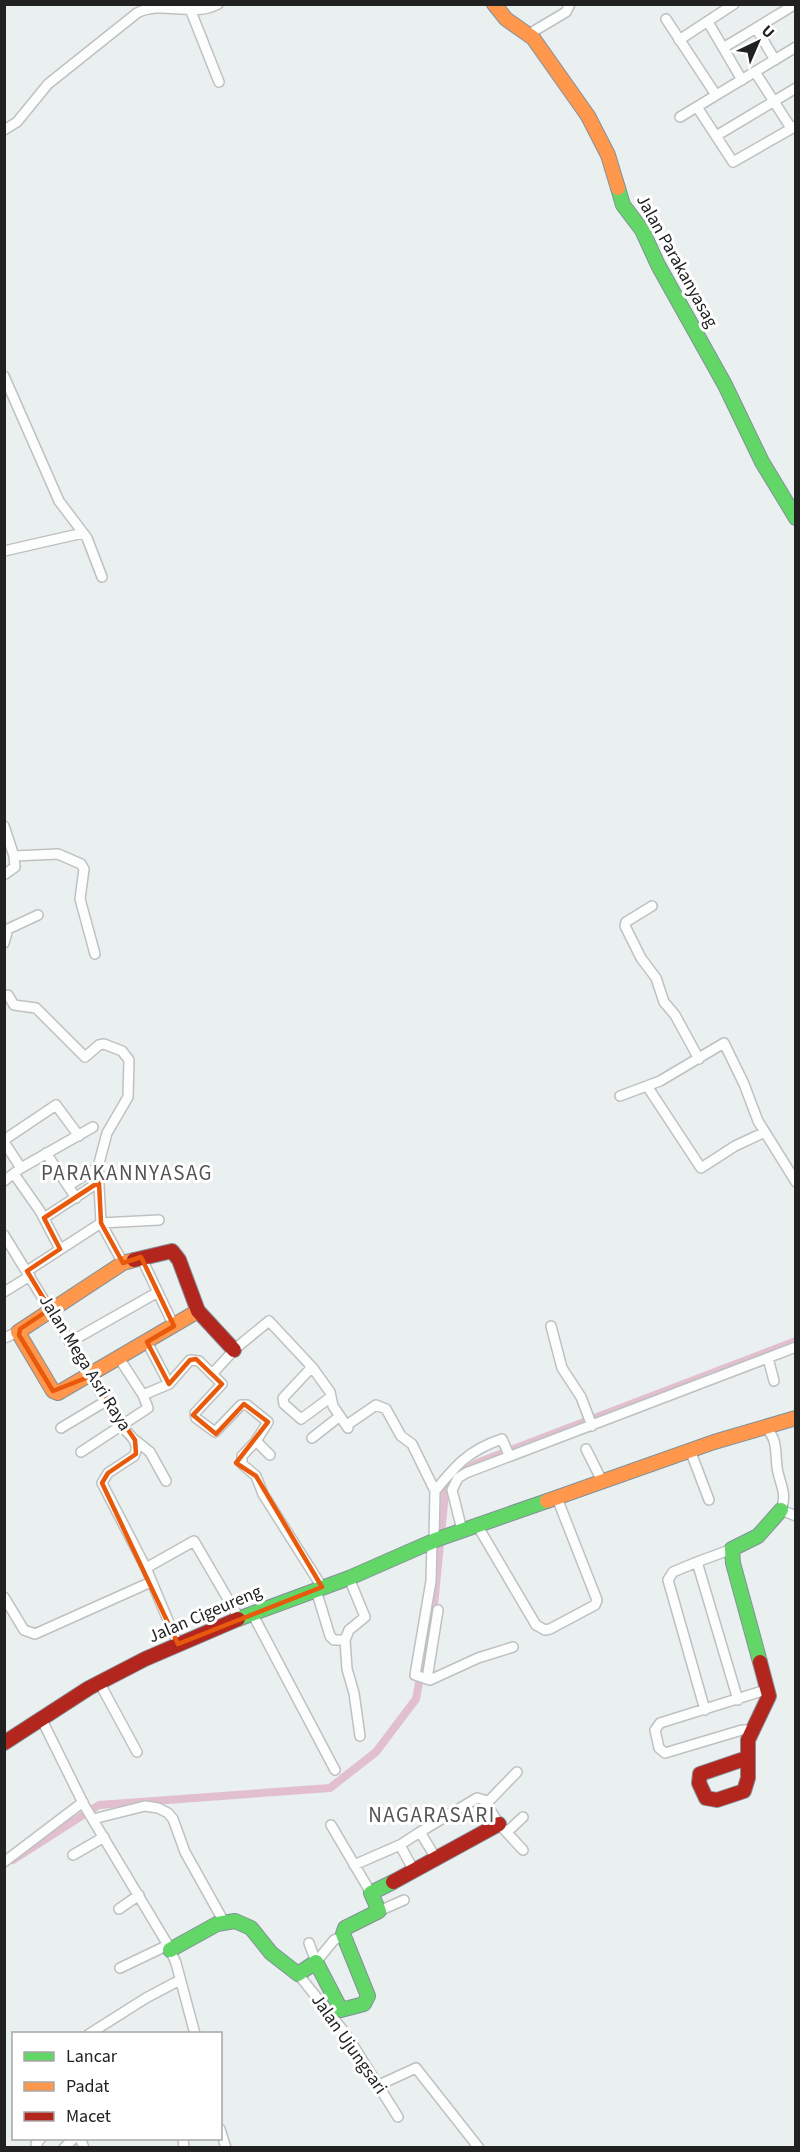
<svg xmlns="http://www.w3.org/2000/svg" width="800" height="2152" font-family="'Source Sans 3',sans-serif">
<rect width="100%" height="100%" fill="#eaefef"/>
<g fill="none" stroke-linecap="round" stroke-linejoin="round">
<path stroke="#e1bfce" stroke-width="8" d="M13 1860 99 1805 330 1788 376 1752 416 1699 434 1605 446 1483 477 1463 796 1341"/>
<defs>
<path id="street" d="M190 9 219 82
M666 19 716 95
M708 22 742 80
M756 28 775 60
M529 34 566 12 570 4
M679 40 734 4
M723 48 794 5
M755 72 791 128
M697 107 733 162 796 126
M680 117 796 47
M4 130 17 122 48 84 137 13C162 0 193 18 218 4
M716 136 796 88
M4 376 59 501 87 538 102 577
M4 551 83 533
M4 826 14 856 58 854 81 864 84 869 80 899 95 954
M5 874 15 867 14 856
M652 906 626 922 625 926 641 958 656 978 664 1002 675 1015 699 1059
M4 943 8 929 38 915
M8 995 14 1005 36 1008 85 1057 99 1045 104 1044 122 1051 129 1060 128 1097 107 1133 98 1167 101 1223 123 1263
M647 1086 701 1168 735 1146 765 1132
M620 1096 660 1081 724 1043 744 1084 758 1121 796 1182
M4 1140 56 1105 79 1136
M4 1142 21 1168 4 1181
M46 1153 76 1198
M21 1168 93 1127
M14 1174 40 1211 60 1249
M68 1186 98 1167
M44 1218 99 1182
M4 1235 121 1426C130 1435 141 1443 134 1456L108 1473 102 1483 146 1568 178 1644
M141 1257 174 1326
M27 1271 101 1223 159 1220
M4 1292 30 1276
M551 1326 562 1368 581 1397 592 1426
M4 1338 18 1332
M70 1342 158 1292
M768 1358 774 1381
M312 1367 283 1398 284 1404 301 1419 331 1397
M213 1373 236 1348 269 1321 312 1367 330 1392 333 1406 348 1428
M169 1384 190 1360 199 1361 222 1384 195 1413 196 1418 215 1432 241 1405H247L268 1422 256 1441 270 1455
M143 1395 169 1384 147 1342
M347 1425 376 1405 386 1409 401 1436 412 1444 435 1491 434 1540
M765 1427C778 1439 775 1451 777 1467 779 1483 788 1493 781 1510L796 1516
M61 1428 106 1401
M312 1438 340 1416
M135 1440 150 1452 166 1481
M256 1441 242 1456V1464L256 1476 263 1494 322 1587
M586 1449 602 1481
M690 1450 709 1500
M81 1452 148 1408 143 1395 119 1358
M435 1491C456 1465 469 1450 502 1439L509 1455
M477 1525 536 1625 545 1630 550 1629 595 1605 597 1600 557 1498
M462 1530 452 1490 458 1478 466 1473 796 1347
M432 1542 431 1581 415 1675 430 1680 478 1658 513 1647
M697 1562 732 1549
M146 1568 194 1541 239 1618
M349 1578 365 1617 349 1630 345 1640 347 1669 354 1693 360 1736
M316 1590 330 1636 334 1640H345
M4 1597 24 1630 35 1634 151 1582
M252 1613 335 1770
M427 1679 438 1610
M99 1682 137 1752
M705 1710 668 1580 673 1572 697 1562 738 1700
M41 1718 84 1805 168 1945 176 1963 195 2034
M751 1730H742L665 1753 659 1748 655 1730 660 1723 769 1689
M486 1804 517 1772
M93 1819 145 1806 158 1808 168 1813 173 1819 185 1852 224 1922
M331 1825 371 1893
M507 1832 523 1817
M400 1845 414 1871
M73 1855 104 1837
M437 1860 420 1832 477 1798 484 1800 499 1824 523 1850
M4 1862 83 1802
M354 1865 400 1845 420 1832
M119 1909 139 1895
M379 1911 404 1900
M309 1943 316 1962 334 1940 343 1936
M120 1968 168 1945
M298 1974 346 2034 398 2117
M89 2034 146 1998 180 1980
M379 2085 416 2068 479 2148
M220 2129 226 2148
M80 2138 84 2148
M183 2138 184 2148
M38 2148 36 2144 41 2138
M64 2148 74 2138"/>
<path id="fast" d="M618 188 623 205 642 230 658 265 725 385 762 462 796 518
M238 1619 349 1578 438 1539 547 1501
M760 1662 733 1563 732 1549 758 1536 781 1510
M170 1950 217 1924 235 1921 251 1928 271 1953 298 1974 316 1962 341 2010 364 2004 368 1996 343 1934 345 1928 379 1911 371 1893 393 1882"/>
<path id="slow" d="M494 4 506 19 533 38 588 116 608 155 618 188
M134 1260 123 1263 18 1332 53 1391 58 1393 198 1311
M547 1501 714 1442 796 1418"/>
<path id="jam" d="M134 1260 172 1251 179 1260 198 1311 234 1350
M4 1743 89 1688 145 1659 238 1619
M747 1758 700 1774 699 1783 706 1798 717 1800 744 1791 748 1778V1740L769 1696 760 1662
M393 1882 499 1824"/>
</defs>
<use href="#street" stroke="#bfc1c1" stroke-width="12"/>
<use href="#fast" stroke="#82909a" stroke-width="16"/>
<use href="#slow" stroke="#82909a" stroke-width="16"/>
<use href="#jam" stroke="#82909a" stroke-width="16"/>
<use href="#street" stroke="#fcfdfd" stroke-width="9"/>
<use href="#fast" stroke="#63d668" stroke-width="14"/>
<use href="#slow" stroke="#ff974d" stroke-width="14"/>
<use href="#jam" stroke="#b3261e" stroke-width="14"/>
</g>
<path fill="none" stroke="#e8590c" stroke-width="4.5" stroke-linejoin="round" d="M99 1182 101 1223 123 1263 141 1257 174 1326 147 1342 169 1384 190 1360 196 1359 222 1384 193 1415 216 1434 244 1404 268 1422 236 1463 256 1476 322 1587 178 1644 102 1483 108 1473 136 1454 135 1440 91 1376 53 1391 19 1335 20 1329 50 1309 27 1271 60 1249 44 1218Z"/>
<g text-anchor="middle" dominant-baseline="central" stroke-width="6" stroke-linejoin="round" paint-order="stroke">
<g font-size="18" fill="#212121" stroke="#fff">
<text transform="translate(677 261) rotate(61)">Jalan Parakanyasag</text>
<text transform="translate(85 1363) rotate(58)">Jalan Mega Asri Raya</text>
<text transform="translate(205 1614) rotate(-23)">Jalan Cigeureng</text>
<text transform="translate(349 2044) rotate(55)">Jalan Ujungsari</text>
</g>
<g font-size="21" letter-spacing="1.5" fill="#545454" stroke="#fff">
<text x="127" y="1173">PARAKANNYASAG</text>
<text x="432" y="1815">NAGARASARI</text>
</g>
</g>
<rect width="800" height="2152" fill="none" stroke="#212121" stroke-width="12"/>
<rect x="12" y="2032" width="210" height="108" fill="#ffffff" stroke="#a6a6a6" stroke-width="1.5"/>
<rect x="24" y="2052" width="30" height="9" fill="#63d668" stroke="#a6a6a6" stroke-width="1.5"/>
<text x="66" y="2062" font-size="18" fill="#212121">Lancar</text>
<rect x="24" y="2082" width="30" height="9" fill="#ff974d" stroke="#a6a6a6" stroke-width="1.5"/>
<text x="66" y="2092" font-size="18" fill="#212121">Padat</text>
<rect x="24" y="2112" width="30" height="9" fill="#b3261e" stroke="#a6a6a6" stroke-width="1.5"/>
<text x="66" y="2122" font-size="18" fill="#212121">Macet</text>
<g transform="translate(758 42) rotate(44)" stroke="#ffffff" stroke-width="4.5" paint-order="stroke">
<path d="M0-4.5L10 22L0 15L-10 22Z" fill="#212121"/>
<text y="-9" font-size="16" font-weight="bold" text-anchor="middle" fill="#212121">U</text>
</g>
</svg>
